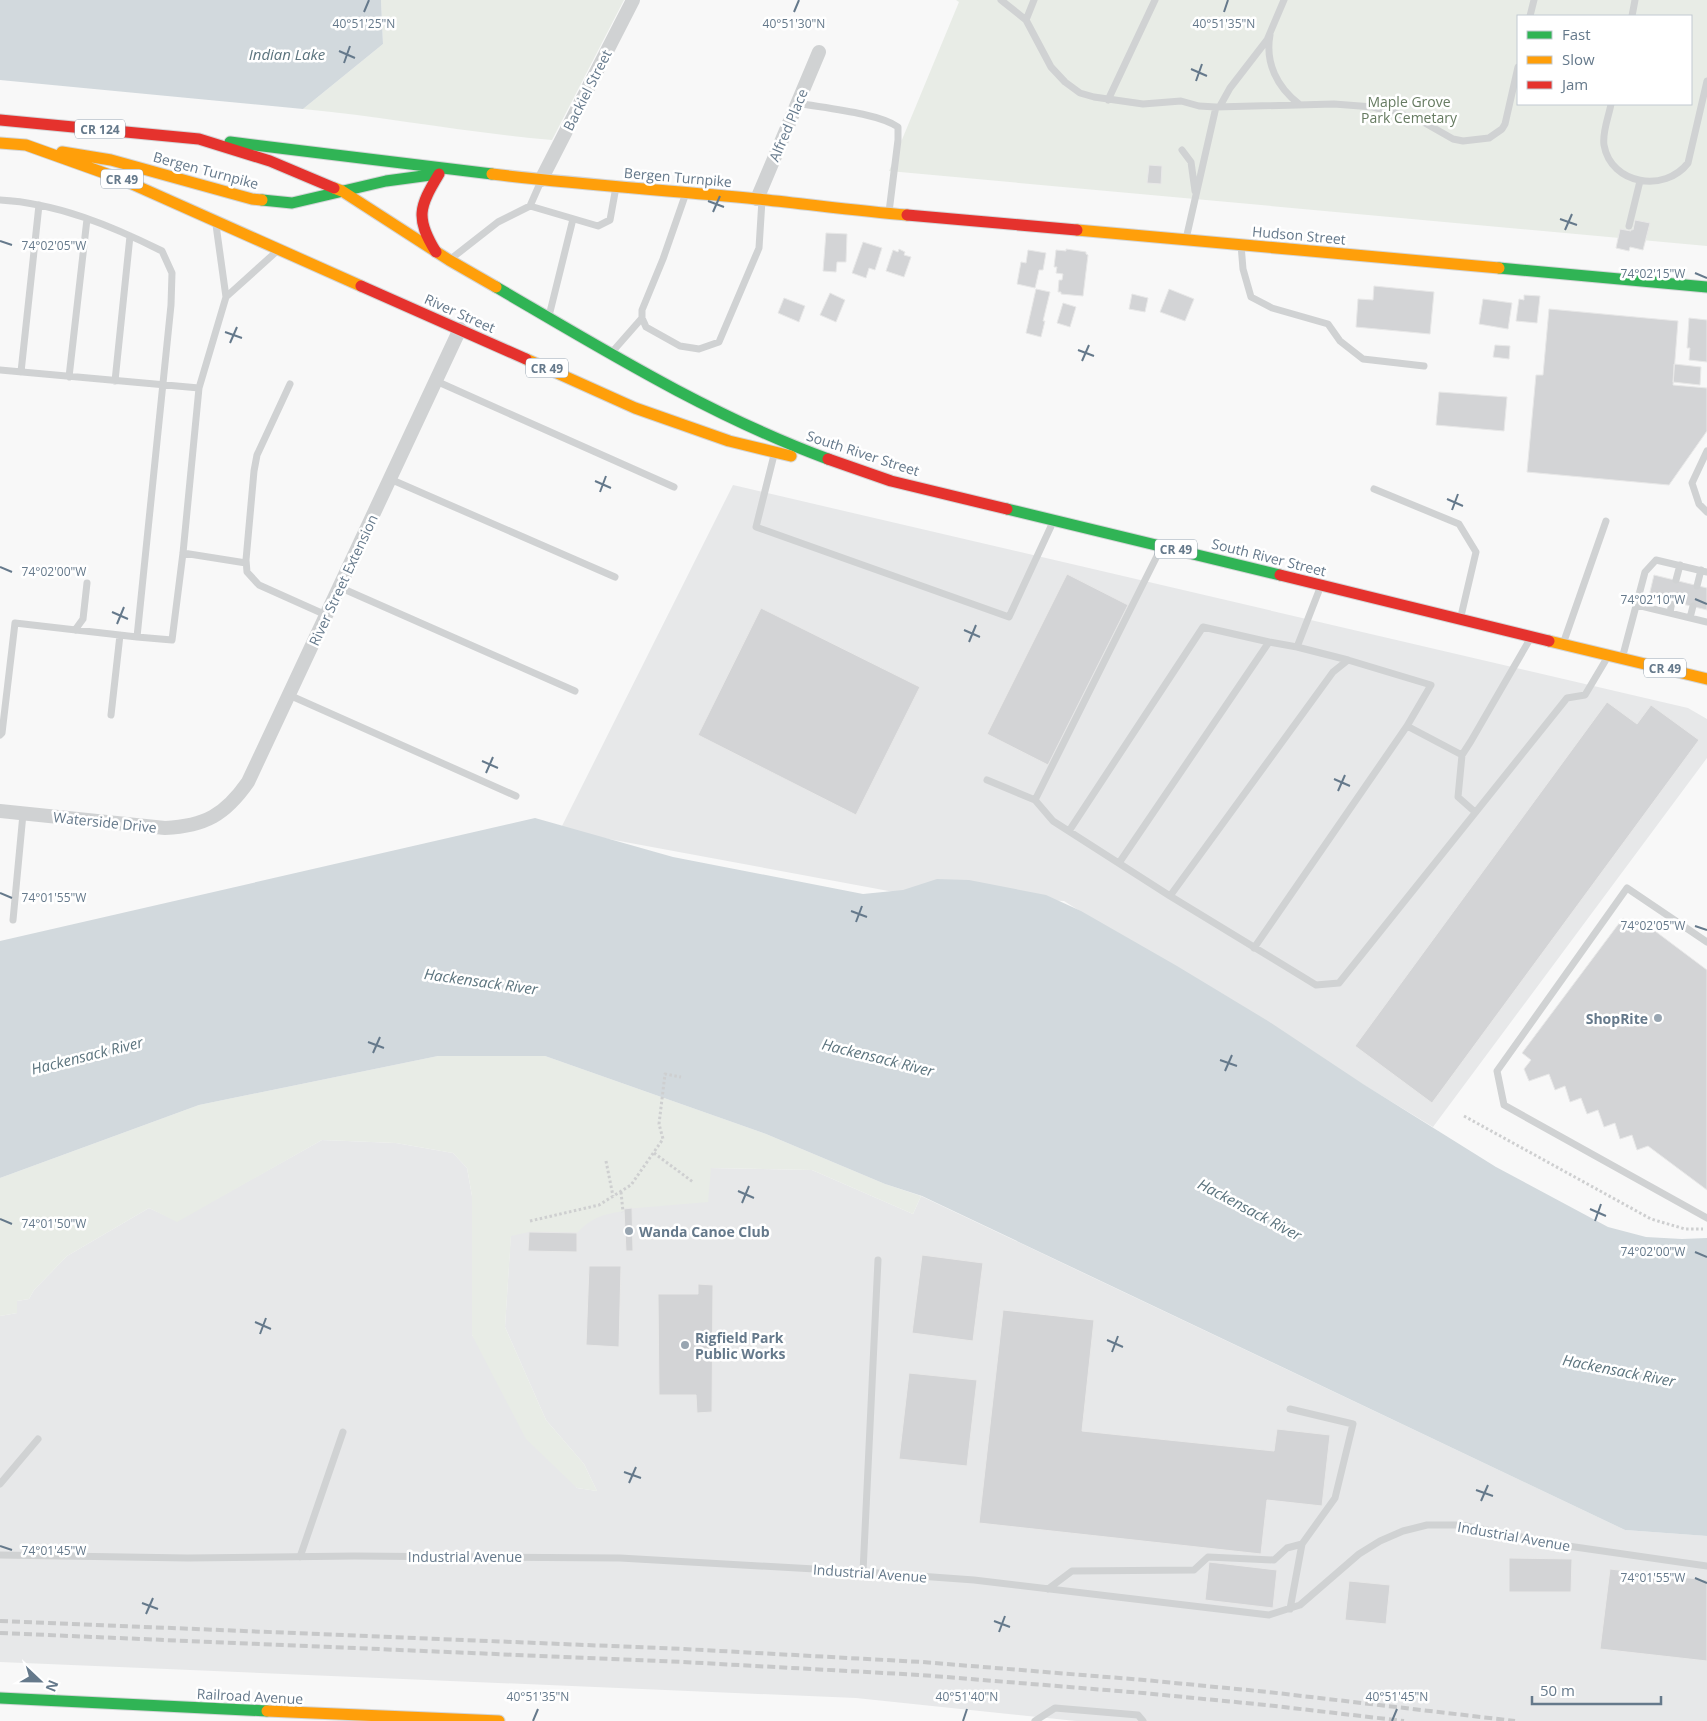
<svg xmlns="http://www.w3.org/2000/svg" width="1707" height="1721" font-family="'Open Sans',sans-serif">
<rect width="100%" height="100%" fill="#f8f8f8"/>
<path fill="#e7e8e9" d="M733 485 1688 708 1707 719V758L1433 1127 1249 1015 1235 1009 1064 901 894 892 560 830Z
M322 1140 396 1143 453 1153 467 1168 472 1196V1335L577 1488 597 1491 584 1464 546 1420 505 1327 513 1200 710 1168 812 1170 913 1214 921 1196 1625 1530 1707 1536V1721H1076L856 1698 0 1662V1316L17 1313V1301L29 1299 34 1290 67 1256 149 1208 177 1221Z"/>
<path fill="#e8ece6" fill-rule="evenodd" d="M381 0H624L552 140C469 133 387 117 303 109L383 44Z
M956 0H1707V246L889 171 959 2ZM1518 16H1691V104H1518Z
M438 1056H545L766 1134 885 1184 921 1196 913 1214 812 1170 711 1168 708 1202 625 1209 624 1211C604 1214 592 1217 577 1233L529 1232 511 1236 505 1327 546 1420 584 1464 597 1491 577 1488 526 1439 472 1335V1196L467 1168 453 1153 396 1143 322 1140 177 1222 149 1208 67 1256 34 1290 29 1299 17 1301V1313L0 1316V1178L199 1105Z"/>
<path fill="#d2d9dd" d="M0 0H381L383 44 303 109 0 80Z
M535 818 673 857 863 894 903 890 937 879 969 880 1046 895 1081 911 1177 966 1268 1021 1363 1084 1496 1167 1608 1227 1646 1237 1682 1239 1707 1238V1536L1625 1530 922 1196 885 1184 766 1134 545 1056H438L199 1105 0 1178V941Z"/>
<path fill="#d3d4d6" stroke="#e8e8e8" d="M1149 165 1162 166 1161 184 1147 183Z
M1635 220 1650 223 1643 250 1630 247 1629 251 1616 248 1620 229 1631 231V229L1633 230Z
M826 233 847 234 846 262H837L836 272 823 271Z
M863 242 882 248 875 270 869 268 866 278 852 273Z
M899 249 905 252 904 255 911 257 904 277 886 271 893 250 898 252Z
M1066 249 1086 252V254L1088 255 1083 296 1061 294V292H1058L1059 280H1062L1063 274 1056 273 1057 267H1054L1056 250 1066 251Z
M1028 250 1046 253 1043 270H1039L1035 288 1017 284 1021 262 1026 263Z
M1374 286 1434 292 1430 334 1356 327 1358 299 1373 300Z
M1036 289 1050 292 1043 321H1045L1041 337 1026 333Z
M1169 289 1194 299 1185 321 1160 312Z
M830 293 845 300 836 322 820 315Z
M1132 294 1148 298 1145 312 1129 309Z
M1524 295 1540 296 1537 323 1516 321 1519 299 1524 300Z
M784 298 805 306 799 322 778 313Z
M1483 299 1512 303 1508 329 1479 324Z
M1063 303 1076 307 1070 327 1057 323Z
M1549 309 1678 321 1673 385 1707 388V431L1669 485 1527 472 1536 375H1543Z
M1689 318 1707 320V362L1689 360 1690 348H1687Z
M1495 345 1510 346 1509 359 1493 357Z
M1674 364 1701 367 1700 385 1673 382Z
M1439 392 1507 397 1504 431 1436 425Z
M1067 574 1128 605 1048 765 987 734Z
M1654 575 1707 588V610L1649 596Z
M761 608 920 687 856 815 698 735Z
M1607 702 1637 724 1651 705 1699 740 1432 1103 1355 1046Z
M1623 918 1641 932 1647 925 1707 970V1190L1648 1146 1637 1150 1632 1135 1620 1139 1615 1123 1604 1127 1598 1110 1587 1114 1581 1098 1570 1102 1565 1086 1555 1090 1549 1074 1529 1081 1524 1069 1531 1060 1522 1053Z
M632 1208 633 1251H626L624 1209Z
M529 1232 577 1233V1252L528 1251Z
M922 1255 983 1263 973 1341 912 1333Z
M589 1266H621L619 1347 586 1345Z
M698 1284 713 1285 712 1412 697 1413 696 1395H659L658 1294H698Z
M1003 1310 1094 1320 1082 1431 1274 1451 1277 1429 1330 1435 1322 1506 1267 1500 1261 1554 979 1523Z
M909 1373 977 1380 967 1466 899 1459Z
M1509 1558 1572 1559 1571 1592H1509Z
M1209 1562 1277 1570 1273 1608 1205 1600Z
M1610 1569 1707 1580V1661L1600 1649Z
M1349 1581 1390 1585 1386 1624 1345 1620Z"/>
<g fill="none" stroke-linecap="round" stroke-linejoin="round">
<defs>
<path id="fast" d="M230 142 492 174
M262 200 292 203 386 181 438 174
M1499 268 1707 287
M496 287C604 350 711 416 828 459
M1007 509 1280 575
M0 1698 267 1711"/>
<path id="slow" d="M0 143 26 145 121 179 361 286
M62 152 111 160 252 199 262 200
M492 174C580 185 669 190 757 199 807 204 857 211 907 215
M334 188 342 191 449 260 496 287
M1077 230 1499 268
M526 359 635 408 729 441 791 456
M1549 641 1707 679
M267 1711 499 1721"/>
<path id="jam" d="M0 120 199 139 270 161 334 188
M907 215 1077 230
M436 252C415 218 419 207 439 174
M361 286 526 359
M828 459 891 481 1007 509
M1280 575 1549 641"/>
</defs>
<use href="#fast" stroke="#d3d5d7" stroke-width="13"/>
<use href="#slow" stroke="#d3d5d7" stroke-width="13"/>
<use href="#jam" stroke="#d3d5d7" stroke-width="13"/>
<path stroke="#cecfd0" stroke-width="3" stroke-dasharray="2.5 2.5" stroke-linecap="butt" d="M1464 1116 1651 1219 1685 1229H1703
M654 1153 693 1182
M606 1161 613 1196
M621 1192 623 1212
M530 1221 599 1205 631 1185 663 1139 659 1124 665 1074 681 1077"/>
<path stroke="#d0d2d3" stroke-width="7" d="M1001 0 1026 20 1051 67 1065 82 1080 93 1094 97 1143 104 1181 101 1199 106 1216 107 1334 104 1373 107 1418 119 1453 139 1463 141 1489 138 1502 129 1505 124 1518 67
M1530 16 1534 0
M1632 16 1635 0
M1026 20 1034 0
M1270 35C1265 63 1277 87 1299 104
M1108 100 1155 0
M797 103C824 108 878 113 898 127V140L889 212
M1611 104C1609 116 1602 132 1604 145 1611 185 1665 193 1688 163L1707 81
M1220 106 1230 88 1267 40 1284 0
M1182 150 1191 162 1195 191
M541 181 530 206 598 226 610 220 616 187
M686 193 663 259 642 310V318L646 327 680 346 699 349 719 342 759 248 762 200
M0 200C57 203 112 226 162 251L172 273 171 305 137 637
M1629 226 1640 181
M1186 239 1216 107
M1241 245 1243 269 1251 297 1272 308 1328 324 1340 341 1363 359 1424 366
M452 258 498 222 530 206
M226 297 276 252
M549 316 573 219
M613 351 642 318
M0 370 199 388
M21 372 39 205
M69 377 87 219
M115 381 130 236
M436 381 674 487
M290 384 257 455 254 471 246 560 247 572 259 585 326 615
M1707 451 1692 483 1699 504 1707 512
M774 455 756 527 1009 617 1053 522
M390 479 615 577
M1374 489 1459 524 1476 552 1461 616
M1161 548 1035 800 1053 821 1170 896 1316 985 1339 983 1567 698 1585 695 1607 658
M183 553 246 563
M1676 580 1680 565
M1697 586 1701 570
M339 587 575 691
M1637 605 1707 622
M1670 613 1672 601
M1690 618 1693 606
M75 630 83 619 87 583
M1564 641 1606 521
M1297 647 1348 660
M1623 655 1645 572 1656 560 1707 572
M289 695 516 796
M111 715 120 635
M0 735 2 733 15 623 137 637 172 640 183 553 199 388 226 297 216 225
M1462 755 1458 797 1475 812
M987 780 1035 800
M1069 831 1203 627 1269 642
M1119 863 1269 642 1297 647 1320 588
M1170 896 1333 672 1348 660 1431 685 1407 726 1462 755 1471 741 1530 639
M13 920 23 814
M1707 942 1627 888 1497 1071 1504 1105 1707 1218
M1254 948 1407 726
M0 1484 38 1439
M0 1555 188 1558 354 1556 620 1558 850 1571 974 1580 1269 1615 1300 1605 1359 1554 1380 1541 1403 1531 1427 1525H1461L1568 1546 1707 1566
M300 1557 343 1432
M863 1572 878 1260
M1048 1589 1072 1571 1194 1570 1208 1557 1274 1560 1287 1548 1302 1544
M1290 1609 1302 1544 1335 1498 1353 1424 1290 1409
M1035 1721 1055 1708 1138 1715 1143 1721"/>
<path stroke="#d0d2d3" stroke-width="14" d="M541 180 633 0
M757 199 819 52
M0 811 165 828C205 826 225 815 248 782L460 329"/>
<use href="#fast" stroke="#30b455" stroke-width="11"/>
<use href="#slow" stroke="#ff9f0a" stroke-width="11"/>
<use href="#jam" stroke="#e5322d" stroke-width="11"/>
<path stroke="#c7c8c9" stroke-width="4" stroke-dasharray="8 4" stroke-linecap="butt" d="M0 1621 684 1649 922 1662 1144 1680 1268 1692 1515 1721
M0 1633 683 1662 921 1675 1143 1693 1266 1705 1404 1721"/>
</g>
<path fill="none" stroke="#65798b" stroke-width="2" d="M364 12 369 0M794 12 799 0M1224 12 1228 0M339 51 355 58M344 63 350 46M1191 69 1207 76M1196 81 1202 64M708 201 724 207M713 212 720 196M1560 219 1577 225M1565 230 1572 214M0 241 12 245M1695 273 1707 278M225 332 242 338M230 343 237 327M1078 350 1094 356M1082 361 1089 345M595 481 611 488M600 492 606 476M1447 499 1463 506M1452 510 1458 494M0 567 12 572M1695 599 1707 604M112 612 128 619M117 624 124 607M964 630 980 637M969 642 976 625M482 761 498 768M486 773 493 757M1334 779 1350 786M1338 791 1345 775M0 893 12 898M851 911 867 917M856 922 862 906M1695 926 1707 930M368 1042 384 1048M373 1053 380 1037M1220 1060 1237 1066M1225 1071 1232 1055M738 1191 754 1198M742 1203 749 1186M1590 1209 1606 1216M0 1219 12 1224M1595 1221 1601 1204M1695 1252 1707 1257M255 1322 271 1329M260 1334 266 1318M1107 1340 1123 1347M1112 1352 1118 1336M624 1472 641 1478M629 1483 636 1467M1476 1490 1493 1496M1481 1501 1488 1485M0 1546 12 1550M1695 1578 1707 1583M142 1603 158 1609M146 1614 153 1598M994 1621 1010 1627M999 1632 1005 1616M533 1721 538 1709M963 1721 967 1709M1392 1721 1397 1709"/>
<g fill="#98a5b1" stroke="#fff" stroke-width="2">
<circle cx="1658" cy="1018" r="5"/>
<circle cx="629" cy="1231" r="5"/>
<circle cx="685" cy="1345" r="5"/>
</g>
<g text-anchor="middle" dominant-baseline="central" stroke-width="5" stroke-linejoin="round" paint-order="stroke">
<g fill="#fff" stroke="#93a1ae" stroke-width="1">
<rect x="75" y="119.5" width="50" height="19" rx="4"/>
<rect x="101" y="169.5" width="42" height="19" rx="4"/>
<rect x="526" y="358.5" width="42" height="19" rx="4"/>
<rect x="1155" y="539.5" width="42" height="19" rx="4"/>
<rect x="1644" y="658.5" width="42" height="19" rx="4"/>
</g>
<g font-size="12" font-weight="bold" fill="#65798b">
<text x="100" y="129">CR 124</text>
<text x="122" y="179">CR 49</text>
<text x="547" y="368">CR 49</text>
<text x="1176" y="549">CR 49</text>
<text x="1665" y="668">CR 49</text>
</g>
<g font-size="14" fill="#65798b" stroke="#fff">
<text transform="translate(587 90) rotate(-63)">Backiel Street</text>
<text transform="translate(788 125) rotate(-67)">Alfred Place</text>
<text transform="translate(206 170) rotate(15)">Bergen Turnpike</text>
<text transform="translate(678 177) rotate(5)">Bergen Turnpike</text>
<text transform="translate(1299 235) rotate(5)">Hudson Street</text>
<text transform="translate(460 313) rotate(24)">River Street</text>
<text transform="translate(863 453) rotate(18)">South River Street</text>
<text transform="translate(1269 557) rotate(14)">South River Street</text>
<text transform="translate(343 580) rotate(-65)">River Street Extension</text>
<text transform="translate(105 822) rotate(6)">Waterside Drive</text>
<text transform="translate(1514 1536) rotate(10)">Industrial Avenue</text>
<text x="465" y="1556">Industrial Avenue</text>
<text transform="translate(870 1573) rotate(4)">Industrial Avenue</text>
<text transform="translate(250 1696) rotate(3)">Railroad Avenue</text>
</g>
<g font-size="14" fill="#667b61" stroke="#fff">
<text x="1409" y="101">Maple Grove<tspan x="1409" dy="16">Park Cemetary</tspan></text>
</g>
<g font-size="14" font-weight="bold" fill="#65798b" stroke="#fff" text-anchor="start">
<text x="1648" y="1018" text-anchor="end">ShopRite</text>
<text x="639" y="1231">Wanda Canoe Club</text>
<text x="695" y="1337">Rigfield Park<tspan x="695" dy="16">Public Works</tspan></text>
</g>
<g font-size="15" font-style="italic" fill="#5c747e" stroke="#fff">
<text x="287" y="54">Indian Lake</text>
<text transform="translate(481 981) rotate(8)">Hackensack River</text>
<text transform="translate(87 1055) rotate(-14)">Hackensack River</text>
<text transform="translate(878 1057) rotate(14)">Hackensack River</text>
<text transform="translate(1250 1209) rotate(28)">Hackensack River</text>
<text transform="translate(1619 1370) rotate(11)">Hackensack River</text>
</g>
</g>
<g font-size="12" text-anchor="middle" fill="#65798b" stroke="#fff" stroke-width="5" stroke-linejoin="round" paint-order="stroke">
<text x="364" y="28">40°51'25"N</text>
<text x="794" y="28">40°51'30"N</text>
<text x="1224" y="28">40°51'35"N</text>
<text x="54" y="250">74°02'05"W</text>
<text x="1653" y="278">74°02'15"W</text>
<text x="54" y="576">74°02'00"W</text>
<text x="1653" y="604">74°02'10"W</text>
<text x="54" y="902">74°01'55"W</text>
<text x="1653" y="930">74°02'05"W</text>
<text x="54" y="1228">74°01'50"W</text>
<text x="1653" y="1256">74°02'00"W</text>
<text x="54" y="1555">74°01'45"W</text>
<text x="1653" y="1582">74°01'55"W</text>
<text x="538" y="1701">40°51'35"N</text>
<text x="967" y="1701">40°51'40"N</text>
<text x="1397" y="1701">40°51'45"N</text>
</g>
<rect x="1517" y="15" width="175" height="90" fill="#ffffff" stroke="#c1c9d1"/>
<rect x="1527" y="31" width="25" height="8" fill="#30b455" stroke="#c1c9d1"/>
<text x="1562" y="40" font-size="15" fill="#65798b">Fast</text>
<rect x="1527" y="56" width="25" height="8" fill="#ff9f0a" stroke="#c1c9d1"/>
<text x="1562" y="65" font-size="15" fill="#65798b">Slow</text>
<rect x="1527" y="81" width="25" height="8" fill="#e5322d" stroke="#c1c9d1"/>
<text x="1562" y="90" font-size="15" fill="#65798b">Jam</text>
<g transform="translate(40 1681) rotate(112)" stroke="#ffffff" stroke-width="4" paint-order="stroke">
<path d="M0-4L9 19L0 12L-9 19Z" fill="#65798b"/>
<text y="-8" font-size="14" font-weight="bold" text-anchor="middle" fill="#65798b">N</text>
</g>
<path d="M1532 1696v8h129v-8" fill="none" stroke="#65798b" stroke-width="2.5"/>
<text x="1540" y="1696" font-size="15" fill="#65798b" stroke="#ffffff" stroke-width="4" paint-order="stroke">50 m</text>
</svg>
